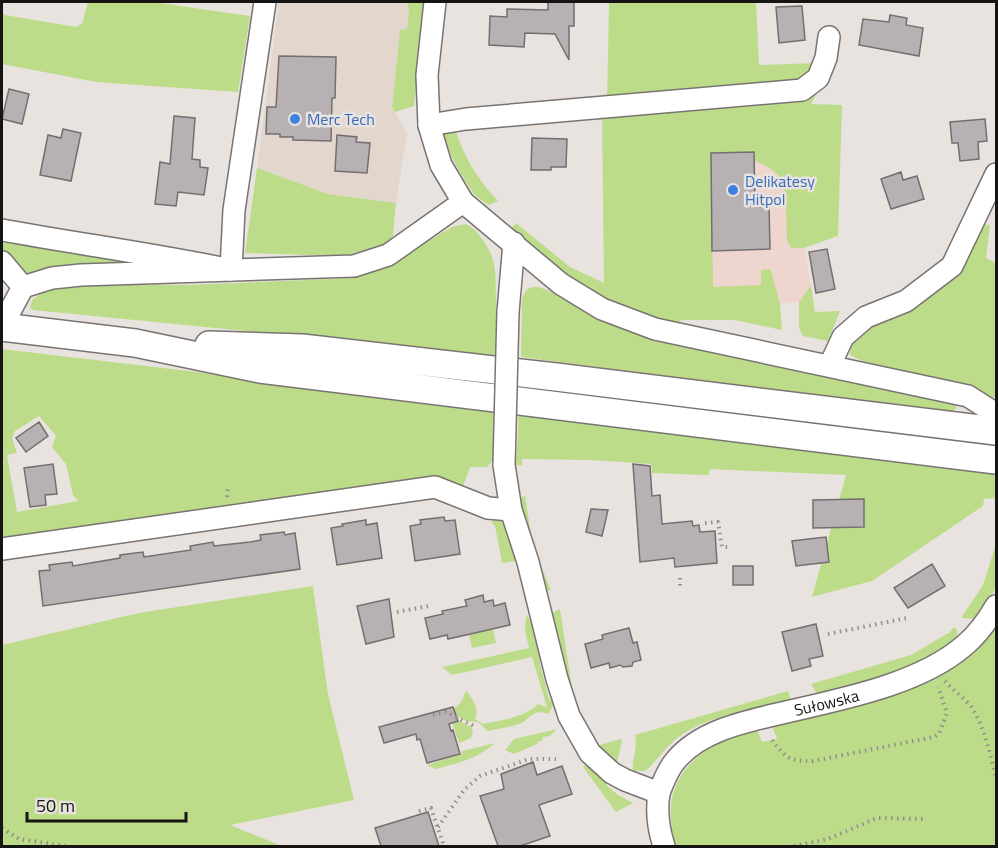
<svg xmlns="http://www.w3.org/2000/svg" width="998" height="848" font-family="'Titillium Web',sans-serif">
<rect width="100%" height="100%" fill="#e9e3df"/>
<path fill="#eed5cd" d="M789 107 791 248H804L811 285 799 302 780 304 700 291 697 113Z"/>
<path fill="#e2d6cd" d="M279 2H407L409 10 407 30H400L392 107 407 133 396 203 328 194 257 168Z"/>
<path fill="#bcdc8a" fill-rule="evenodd" d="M88 2H153L250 16 238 92 96 82 2 64V12L5 15 76 27 82 24Z
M407 2H425L414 106 395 112 392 107 400 30 407 29 409 11Z
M609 2H756L759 65 816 63 808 73 797 81 607 103Z
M817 93 811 104 842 105 838 236 804 248H791L787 240C786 224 788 187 778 175 771 168 762 164 754 160L753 152 711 153 713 287 761 285V270L769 269 771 271 780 304 782 330 734 320H681L677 324C611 316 559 270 510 230L516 223 570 267 604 283 602 119 455 129C464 157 478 180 498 201L488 205C485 202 479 199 476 196 466 185 440 140 443 126Z
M257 168 328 194 396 203 392 244 341 256 245 253Z
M465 224C473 227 478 233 483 240 498 262 495 273 496 299 498 318 498 336 497 356L33 310 30 308 32 300 49 288 91 284 188 285 354 278 402 257 452 227Z
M982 224 990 225 986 258 996 263V398L871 365 850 355 851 337 888 314Z
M2 236 170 262 29 275 14 268 2 255Z
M811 285 815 312 840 311 828 341 803 336 799 328V302Z
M532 287H539L549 291 586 311 621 328 664 343 892 387 953 401 957 408 950 413 521 357 522 299 526 290Z
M2 349 495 407 493 460 487 467H470L462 489 2 541ZM39 416 56 436 52 447 66 464 73 495 78 501 17 512 7 455 17 453 12 438 15 431Z
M519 411 996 464V498L984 499 983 506 872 581 812 597 846 475 710 469 708 475H704L652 473 651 464 590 460 522 459V465H516Z
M525 496 533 547 551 590 543 591 518 498Z
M497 519 507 524 517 561 502 563 495 526 491 522Z
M996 544V586L990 599 975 619 961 618 983 585Z
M313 586 328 694 354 800 230 825 282 846H2V645L139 613Z
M560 609 573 695 585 726 596 746 621 739 622 741 617 763 613 764 588 743 547 616Z
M526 615 538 629 540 664 549 699 555 702 548 714C535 709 533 715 523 722 517 726 496 729 488 731L478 722 466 721 447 710C459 709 463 700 466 690 472 699 480 708 475 719L483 724C501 720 526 717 538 704L547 707 532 657 452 675 442 667 529 648 525 631Z
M996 622V846H674C672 832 670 818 671 804 677 760 717 741 754 729L758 732 762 742 777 739 773 728 775 724 858 703Z
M954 627 957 630 958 639C924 669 864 682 820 694L816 692 811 684 911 655 950 632Z
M493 629 496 643 472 648 469 634Z
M788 691 791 700C759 707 710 716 683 734 670 742 660 756 650 767L645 771H633C631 759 638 752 635 735Z
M450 716 471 727 473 733 471 738 459 743Z
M557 729 550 736 543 737 542 741H539L537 744 514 754 505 750 514 739Z
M495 743C479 758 456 764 435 769L427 765 462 754V751Z
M589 762 610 781 606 785 618 795 633 803 616 812 583 767Z"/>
<path fill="#b7b1b3" stroke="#746e71" stroke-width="1.5" d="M548 2H574V26H569V60L555 34 525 33 524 47 489 45 490 16 507 17V9L548 10Z
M802 6 805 40 779 43 776 7Z
M890 15 907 18 906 25 923 28 919 56 859 45 863 19 889 22Z
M279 56 336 57 335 98H332L331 141 293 140V137H280V134H266L267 107H276Z
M9 89 29 94 22 124 2 119Z
M174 116 195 118 192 159 200 160V167L208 168 204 195 178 192 176 206 155 204 160 162 170 164Z
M985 119 987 141 978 142 979 159 960 161 958 143H952L950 122Z
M63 129 81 133 71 181 40 175 48 135 61 138Z
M337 135 357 137 356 142 370 143 367 173 335 171Z
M532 138 567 139 566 167H551V170H531Z
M754 152 755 207 769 206 770 249 712 251 711 153Z
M901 172 903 180 917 176 924 199 891 209 881 179Z
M827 249 835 289 816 293 809 252Z
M39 422 48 436 26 452 16 438Z
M53 464 57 494 45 495 46 505 30 507 24 468Z
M633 464 650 466 652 496 660 495 662 524 692 521 693 526 699 525 700 532 715 531 717 563 675 567 674 558 640 562Z
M864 499V527L813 528V500Z
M591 509 608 510 602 536 586 532Z
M444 517 445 521 455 520 460 554 415 561 410 526 421 524 420 520Z
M366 520V525L377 523 382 558 337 565 331 528 343 526 342 524Z
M284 532 285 535 295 533 300 569 43 606 39 571 50 570 49 565 72 562 73 566 120 558V555L143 552 144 557 191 550 190 546 213 542 214 546 250 542 261 540 260 535Z
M826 537 829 562 796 566 792 541Z
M932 564 945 586 908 608 894 588Z
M733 566H753V585H733Z
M483 595 484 602 493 600 494 606 505 603 510 625 448 639 447 635 430 639 425 618 443 614 442 611 467 606 465 600Z
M389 599 394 637 366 644 357 606Z
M816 624 823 656 809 659 811 666 792 671 782 632Z
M629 628 633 643 637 642 641 660 633 662 632 666 623 667 620 665 610 668 609 663 591 668 585 644 603 639 602 635Z
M453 707 458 721 449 724 451 731 453 730 460 754 427 763 420 739 417 740 416 734 384 743 379 727Z
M533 762 537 775 562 766 572 794 539 805 550 836 520 846H498L480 796 504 789 501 774Z
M428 812 439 846H381L375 828Z"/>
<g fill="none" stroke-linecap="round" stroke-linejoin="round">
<defs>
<g id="minor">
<path d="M435 2 427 75 429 125 441 165 463 202 561 284 602 309 655 329 968 396 996 414"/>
<path d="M429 125 466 119 802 90 818 78 826 58 829 37"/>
<path d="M2 230C78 244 155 254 231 270L234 210 265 2"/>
<path d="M2 262 23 287"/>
<path d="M508 312 514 243"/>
<path d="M2 326 23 287 52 278 81 275 354 266 388 255 463 202"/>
<path d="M830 365 843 337 866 317 906 301 952 266 996 174"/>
<path d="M504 465 511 510 528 562 557 679 569 716 590 753 612 773 625 780 659 793C656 812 658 828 664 846"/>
<path d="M2 549 435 487 488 508 511 510"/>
<path id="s1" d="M659 793C663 782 668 769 676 760 699 733 736 724 769 716 831 701 917 687 965 645 978 634 988 620 996 606"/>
</g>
<path id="major" d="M2 327 135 343 260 369 996 460
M209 345 302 348 556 377 996 431"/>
</defs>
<use href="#minor" stroke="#797471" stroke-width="24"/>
<use href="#major" stroke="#797471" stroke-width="30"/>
<path stroke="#928e8b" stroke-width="4" stroke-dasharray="1.5 4.5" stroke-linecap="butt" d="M227 497 228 487
M705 523 718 522 722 547H730
M680 578V586
M397 612 429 606
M828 634 907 618
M945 681C953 691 965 698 972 708 985 728 990 755 996 777
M433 715 446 712 476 727
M772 740C786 759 790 761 813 761L934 737 939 734 947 713 938 687
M419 811 431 808 444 846
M438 827 464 790 480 776 529 759H556
M2 828 19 839 66 846
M794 846 828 839 877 818 924 819"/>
<use href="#minor" stroke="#fff" stroke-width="21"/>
<use href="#major" stroke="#fff" stroke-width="27"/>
<defs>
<path id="minor-bridge" d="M504 465 508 312"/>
</defs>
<use href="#minor-bridge" stroke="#797471" stroke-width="24" stroke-linecap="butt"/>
<use href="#minor-bridge" stroke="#fff" stroke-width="21"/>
</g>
<g fill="#3f7fe0" stroke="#e9e3df" stroke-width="2">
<circle cx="295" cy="119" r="6"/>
<circle cx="733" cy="190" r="6"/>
</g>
<g text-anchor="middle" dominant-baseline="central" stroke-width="5" stroke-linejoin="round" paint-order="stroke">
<g font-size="16" fill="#366cbe" stroke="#e9e3df" text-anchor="start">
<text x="307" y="119">Merc Tech</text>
<text x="745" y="181">Delikatesy<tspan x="745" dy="18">Hitpol</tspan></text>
</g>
<g font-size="16" fill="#171513" stroke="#e9e3df">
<text stroke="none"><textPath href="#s1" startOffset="201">Sułowska</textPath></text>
</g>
</g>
<rect width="998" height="848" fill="none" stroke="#171513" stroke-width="6"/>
<path d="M27 812v9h159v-9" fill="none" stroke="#171513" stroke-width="3"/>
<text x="36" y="812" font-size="18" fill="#171513" stroke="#e9e3df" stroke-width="4.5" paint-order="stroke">50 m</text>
</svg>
